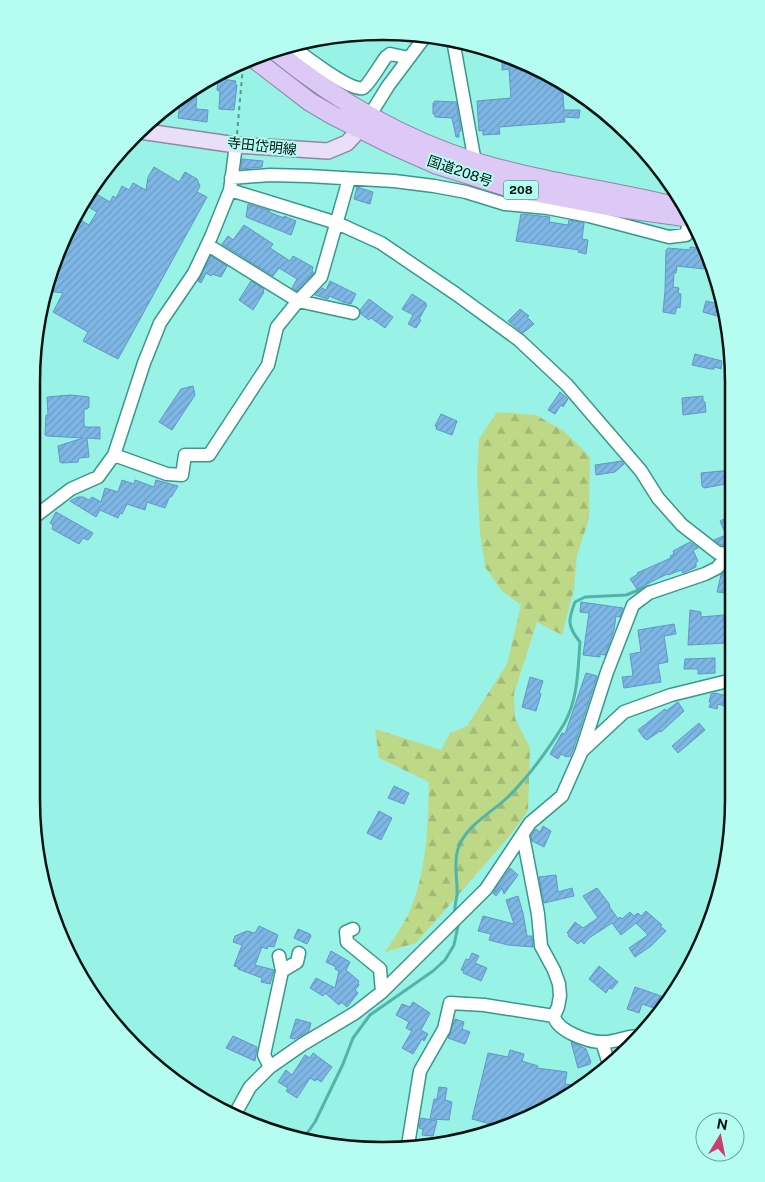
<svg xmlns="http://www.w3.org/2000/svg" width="765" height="1182" font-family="'Public Sans','Noto Sans JP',sans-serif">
<defs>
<pattern id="forest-firs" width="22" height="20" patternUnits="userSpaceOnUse" patternTransform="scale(1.25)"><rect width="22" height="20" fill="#bdd988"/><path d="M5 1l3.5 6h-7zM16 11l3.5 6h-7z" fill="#a1b974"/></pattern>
<pattern id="building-hatch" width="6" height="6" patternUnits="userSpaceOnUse" patternTransform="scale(1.25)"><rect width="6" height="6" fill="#7eb6e5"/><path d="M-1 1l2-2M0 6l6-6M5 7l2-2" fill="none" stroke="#6b9cc3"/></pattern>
</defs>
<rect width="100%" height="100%" fill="#98f2e5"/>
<path fill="url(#forest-firs)" d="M497 412 536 415 564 431 590 457 589 519 577 555 574 589 562 635 537 622 514 693 515 718 530 748 528 811 508 838 416 943 385 952C393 940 401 928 408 915 427 874 428 826 429 782L379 758 375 729 441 750 450 733 467 726 507 664 521 605 502 591 485 567 480 532 477 474 479 439Z"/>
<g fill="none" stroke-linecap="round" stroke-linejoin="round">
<path stroke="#51b4a7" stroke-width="3" d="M455 914C454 907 456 902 457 895 458 880 453 864 458 849 465 826 491 813 508 797 529 776 548 750 564 724 578 700 578 669 580 642 567 626 568 620 575 602L585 597 626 595 649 586
M303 1139 315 1122 343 1064 353 1038 370 1015 433 971 445 960 454 945 458 926 456 923"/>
</g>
<path fill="url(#building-hatch)" stroke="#6097c4" d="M518 60 562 81 564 110H580L579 118 564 117 565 122 499 127 500 134 483 135V130L479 131 477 101 511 98 509 69 502 70V61Z
M221 79 236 81 235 85H237L234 110 219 109 220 91 217 90 218 81H221Z
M197 86 196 109 208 110 207 122 178 118 180 103 172 102Z
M435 101 456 102 461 131H459V137H456L452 118 435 117V115L433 114V103Z
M242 159 263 161 262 167 241 169Z
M154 167 179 182 185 172 197 179 200 186 197 192 207 197 118 359 83 341 88 332 53 312 63 293 47 291 58 248 77 218 89 225 97 212 85 205 93 192 110 202 113 196 116 198 122 186 129 190 133 183 146 190 148 177Z
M357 187 373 192 370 204 354 199Z
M248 204 270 211 269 212 284 218V216L296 221 291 235 246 217Z
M521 214 550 217 549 222 568 225 569 220 584 223 582 239 588 240 586 254 578 252 579 250 516 241Z
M244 225 273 244 270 248 290 261 293 256 313 267 312 271 314 273 297 291 292 288 297 279 279 268 273 276 222 244 228 236 233 240Z
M690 247 706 249 708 255 707 267 704 266V269L677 266 676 273H674L673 287 679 288 678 293 681 294 680 308 677 307 675 314 663 312 665 291 666 250 668 248 690 250Z
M211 256 227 266 221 277 212 274 211 276 206 273 201 283 198 281Z
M251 281 264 289 263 291 264 292 253 310 239 300Z
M330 281 356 294 351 304 343 302 329 296 328 299 315 295 322 288 326 290Z
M412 294 426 303 425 305H427L419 319 421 320 416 328 408 324 413 315 402 309Z
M369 299 393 317 385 328 371 318 369 320 361 314 360 310Z
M706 301 724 305 725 313 724 318 703 312Z
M520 309 529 316 527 317 534 324 523 333 508 321Z
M695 354 722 361 721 369 715 367 714 369H711L692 365Z
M193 386 195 395 172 430 159 422 181 389Z
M560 392 568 399 563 407 561 405 555 414 548 410Z
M71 395 89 397V407L87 409H84V424L85 427H100V439L87 438 89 457 79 458 78 462 62 463 60 462 58 446 83 438 47 436 45 435 46 415H48L47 397Z
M703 396V402H705L706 412 683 415 682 398Z
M441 414 457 421 452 435 436 429 437 427 435 426Z
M622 461 624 464 615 472 596 475 595 465Z
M732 470V478L726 479V484L704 488 702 486 701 473Z
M122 480 134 484 135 480 154 487 156 480 178 486 172 496 169 498 165 508 147 502 145 510 127 504 122 514 120 513 118 518 100 510 96 517 70 501 78 497H83L89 500 92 497 101 502 105 488 118 492Z
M56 512 93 533 90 538 88 540 83 538 79 544 52 529 53 525 50 523Z
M732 515V546L721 545 714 540 726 535 720 521Z
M690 542 698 548 693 550 698 561 696 562V567L683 573 681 570 668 575 667 574 637 589 630 579 638 574 637 573 671 558 670 556 674 554 673 551Z
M732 567V594L717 592 721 575 728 568Z
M581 602 623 608 620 617 616 616 614 630 605 655 600 654V657L583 655 589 613 580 612Z
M690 610 701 612V617L724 615 725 643 688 645Z
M674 624 676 634 664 636 668 662 658 664 661 682 624 688 622 677 633 676 630 654 641 652 638 630Z
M715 658V673L698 674V669H684L685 659Z
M586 673 597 676 573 750 570 757 568 756 567 757 561 754 558 759 550 754 562 733 565 734Z
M530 677 543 681 539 693 541 694 536 711 522 707Z
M715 693 731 697V708L718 704 717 709 709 707 711 702H709L711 694Z
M678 702 684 711 661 732 660 731 647 740 644 738 638 730 665 709 666 711Z
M699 723 705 730 678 753 672 746Z
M394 786 409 793 404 804 388 798Z
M379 811 392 818 381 840 367 833Z
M543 826 551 831 544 847 532 841 531 836 536 829 540 832Z
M510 868 518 875 504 894 502 888 496 896 493 893Z
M556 875 558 892 572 888 574 896 544 903 539 877Z
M597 888 610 905 609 906 618 919 620 917 622 919 630 912 634 916 638 913 641 916 646 911 662 925 660 926 666 931 651 946 635 957 629 948 648 935 636 923 621 935 612 923 589 938 584 944 581 941 578 944 568 936 569 934 567 933 575 922 583 928 598 918 583 896Z
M518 896 523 913 527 936H532L533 947 508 945 489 940 491 934 478 931 483 916 514 924 506 900Z
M259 926 278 935 274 947 268 946 267 949 262 947 255 965 274 970 270 984 261 982 262 978 238 969V967L234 966 242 945 233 942 235 936 247 931 255 933Z
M298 929 310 934 311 936 307 944 294 938Z
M331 951 350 962 346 970 359 981 358 983 359 985 355 990 358 993 347 1007 341 1002 339 1005 325 993 323 996 310 988 316 978 335 988 339 971 335 969 336 967 326 962Z
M472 953 479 956 475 963 487 968 481 981 463 973 464 971 461 970 466 959 469 960Z
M599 966 618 982 612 989 609 988 606 993 589 979Z
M635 987 667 998 660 1010 642 1004 639 1013 627 1009Z
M413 1002 430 1013 421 1030 428 1034 424 1041 422 1039 413 1054 402 1048 412 1031 406 1028 409 1022 396 1015 402 1004 410 1007Z
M296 1019 311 1023 309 1031 295 1039 290 1038Z
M455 1019 464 1022 462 1029 470 1032 465 1044 448 1038Z
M233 1036 257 1047 255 1061 226 1048Z
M571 1042 586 1049 591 1062 590 1064 578 1068Z
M510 1050 524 1054 522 1061 538 1066 537 1068 567 1072 565 1084 583 1086 577 1092 503 1125 490 1124 472 1119 488 1053 508 1057Z
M313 1053 332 1067 321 1082 317 1079 315 1081 310 1078 297 1098 286 1091 288 1088 278 1082 286 1070 292 1075 305 1055 310 1058Z
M439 1087 447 1088 445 1100 452 1102 449 1120 430 1119 434 1099H437Z
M421 1118 437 1121 433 1136 422 1135 423 1129 419 1128Z"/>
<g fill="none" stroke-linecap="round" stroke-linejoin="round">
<defs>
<path id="minor" d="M453 40 475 162
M290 44C299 52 352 93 363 88 369 85 381 63 386 57L390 54 409 58
M370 115 388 86 427 34
M231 178 270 175 308 176 394 181 434 186 466 192 505 204 548 208 589 216 669 237 686 235 690 218
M230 190 337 223 381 243 456 294 519 340 567 385 641 471 658 498 682 525 718 553 732 554
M298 301 321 277 349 179
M298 301 353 313
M733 421V414
M114 455 167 474 182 475 185 455H209L268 365 277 327 298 301 208 245
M33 518 71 489 98 477 114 455 144 363 160 323 194 273 211 237 230 190 236 145
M582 751 624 712 671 695 732 680
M523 836 538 914 541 946 554 970 559 984 560 996 558 1007 554 1016C557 1031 588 1042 602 1042 615 1043 628 1035 641 1036
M353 929 346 932 347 942 380 969 382 992
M279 956 282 971
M602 1042 609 1064
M270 1067 264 1055 282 971 297 962 299 953
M235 1114 250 1087 270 1067 303 1044 355 1013 382 992 486 889 530 823 562 796 581 753 607 672 633 605 649 593 705 574 717 568 724 560 732 559
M408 1145 420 1071 444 1029 450 1003 484 1005 554 1016"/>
<path id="major" d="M140 131 236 145 328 151 347 143 360 129 367 120"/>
<path id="highway" d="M274 50C334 99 401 139 476 162 538 181 602 189 666 204
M253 58 310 102 334 116 390 144 437 165 507 187 612 207 692 218"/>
</defs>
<use href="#minor" stroke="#39978c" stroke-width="15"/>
<use href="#major" stroke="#8f89a5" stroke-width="18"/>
<use href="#highway" stroke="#8f89a5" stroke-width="20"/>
<path stroke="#5a978e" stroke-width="2" stroke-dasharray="4 4" stroke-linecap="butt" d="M237 134 243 66"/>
<use href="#minor" stroke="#fff" stroke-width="12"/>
<use href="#major" stroke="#eadff9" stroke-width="15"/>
<use href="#highway" stroke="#dcc9f5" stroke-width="18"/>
</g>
<g text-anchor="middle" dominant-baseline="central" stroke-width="4" stroke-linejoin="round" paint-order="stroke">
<rect fill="#b5fcf1" stroke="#365954" stroke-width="1" x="503.5" y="180.5" width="35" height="19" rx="4"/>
<g font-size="12" font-weight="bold" fill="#001310">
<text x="521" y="190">208</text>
</g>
<g font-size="14" fill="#001310" stroke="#b5fcf1">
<text transform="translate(262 146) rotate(6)">寺田岱明線</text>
<text transform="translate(460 171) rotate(19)">国道208号</text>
</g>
</g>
<path d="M0 0H765V1182H0ZM382 40H383A342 342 0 0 1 725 382V800A342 342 0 0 1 383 1142H382A342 342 0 0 1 40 800V382A342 342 0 0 1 382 40Z" fill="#b5fcf1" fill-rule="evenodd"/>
<path fill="none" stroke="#001310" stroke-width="2.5" d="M382 40H383A342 342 0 0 1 725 382V800A342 342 0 0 1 383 1142H382A342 342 0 0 1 40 800V382A342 342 0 0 1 382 40Z"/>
<g transform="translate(720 1137) rotate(10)"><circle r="24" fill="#b5fcf1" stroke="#6d9f97"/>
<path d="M0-4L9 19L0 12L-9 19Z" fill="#cb3e6e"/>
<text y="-8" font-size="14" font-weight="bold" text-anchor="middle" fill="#001310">N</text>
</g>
</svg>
